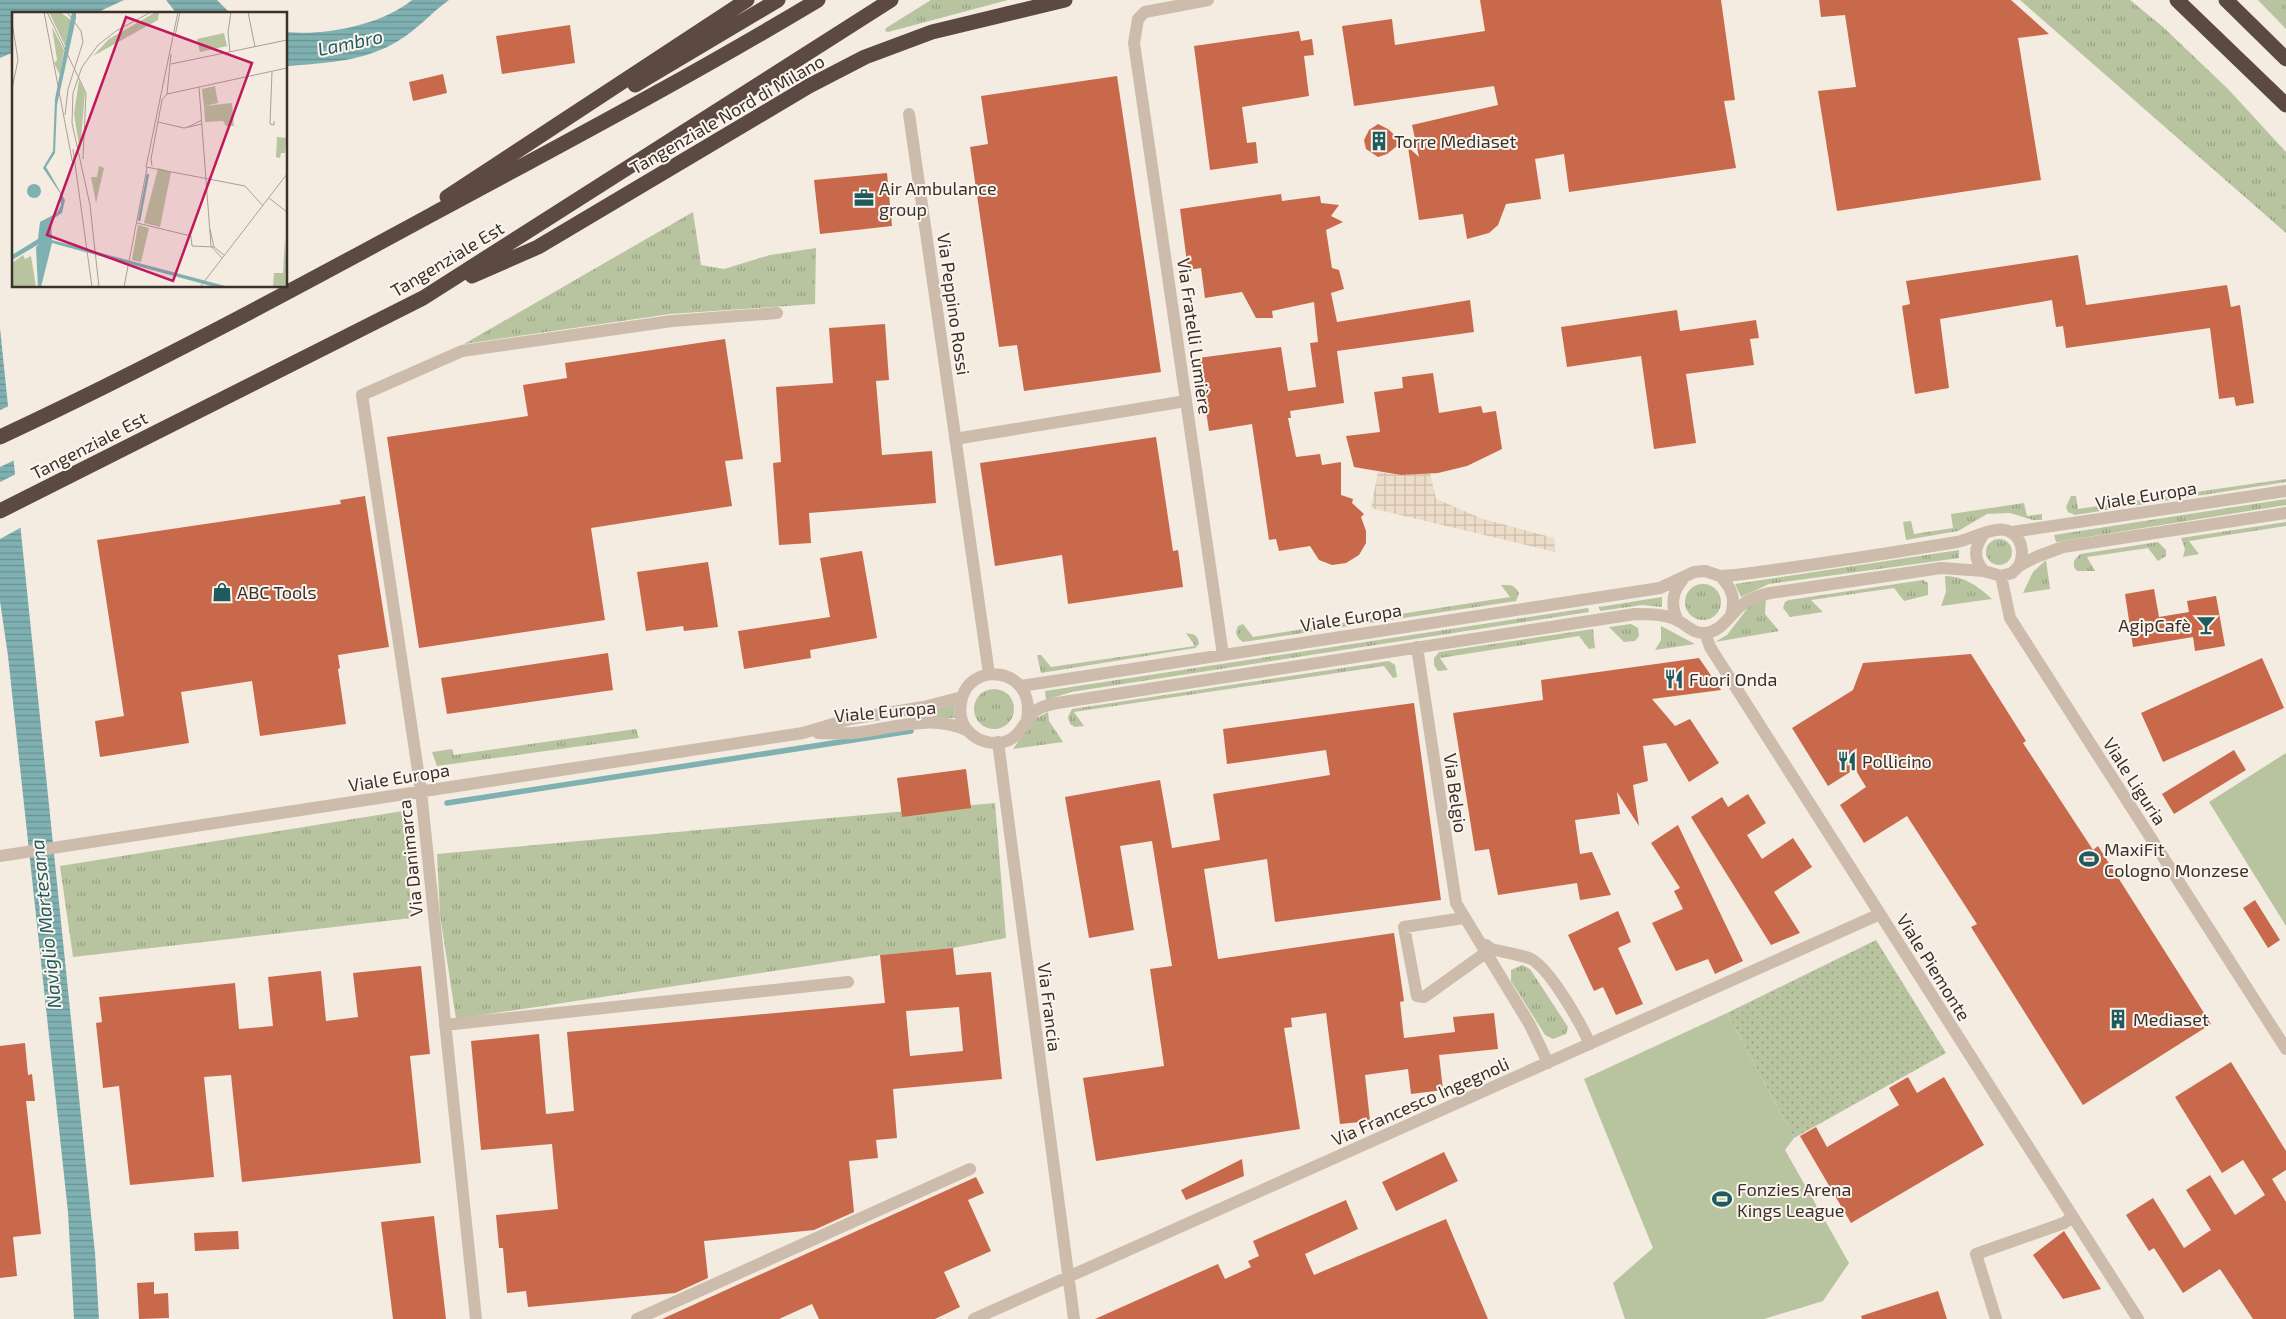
<svg xmlns="http://www.w3.org/2000/svg" width="2286" height="1319" font-family="'Exo 2',sans-serif">
<defs>
<pattern id="grass-tufts" width="24" height="20" patternUnits="userSpaceOnUse" patternTransform="scale(1.25)"><rect width="24" height="20" fill="#b8c4a0"/><path d="M3 7l-1-3M5 7V3M7 7l1-3M15 17l-1-3M17 17v-4M19 17l1-3" fill="none" stroke="#97a083"/></pattern>
<pattern id="garden-dots" width="8" height="8" patternUnits="userSpaceOnUse" patternTransform="scale(1.25)"><rect width="8" height="8" fill="#b8c4a0"/><path d="M2 2h.1M6 6h.1" fill="none" stroke="#97a083" stroke-width="1.8" stroke-linecap="round"/></pattern>
<pattern id="plaza-grid" width="8" height="8" patternUnits="userSpaceOnUse" patternTransform="scale(1.25)"><rect width="8" height="8" fill="#ecdcc8"/><path d="M0 4h8M4 0v8" fill="none" stroke="#cbbdac"/></pattern>
<pattern id="water-rules" width="6" height="5" patternUnits="userSpaceOnUse" patternTransform="scale(1.25)"><rect width="6" height="5" fill="#7fb0b2"/><path d="M0 2.5h6" fill="none" stroke="#699091"/></pattern>
</defs>
<rect width="100%" height="100%" fill="#f4ebe1"/>
<path fill="url(#grass-tufts)" d="M931 0H1008L888 32 885 31 886 28Z
M2020 0H2130L2163 27 2228 89 2286 152V233Z
M2258 0H2286V29Z
M693 212 701 265 724 269 770 255 816 248 815 304 670 314 464 344Z
M2286 479V482L2075 515 2068 512 2066 507 2071 496H2076L2078 509Z
M2286 499V505L2056 542 2054 535Z
M2024 503 2027 516 2042 514V520H2033L2010 513 1987 514 1958 531 1906 540 1903 522 1911 521 1914 534 1953 528 1951 514Z
M2286 522V526L2189 541 2199 554 2183 557 2185 549 2181 538Z
M1986 552a13 13 0 1 1 26 0a13 13 0 1 1-26 0Z
M2158 542 2166 550V556L2158 561 2148 548 2087 557 2095 571H2077L2074 567V561L2080 554Z
M1959 550V558L1769 584 1741 597 1735 584Z
M2046 560 2050 589 2023 593 2033 572Z
M1945 576C1964 576 1978 586 1992 599L1941 606 1946 592Z
M1923 580 1928 583V595L1904 601 1894 588 1811 600 1823 612 1790 617 1783 608 1785 602 1789 600Z
M1685 602a18 18 0 1 1 36 0a18 18 0 1 1-36 0Z
M1501 585C1510 585 1514 584 1519 593L1516 601 1243 642C1236 637 1235 634 1238 626L1243 624 1253 637 1510 597Z
M1662 597V607L1642 605 1600 611 1599 607Z
M1766 598 1765 614 1779 631 1715 642 1727 635 1750 605Z
M1588 608 1589 612 1071 692 1046 700 1045 691Z
M1631 624 1638 628 1639 636 1635 641 1624 642 1609 627Z
M1661 626 1695 644 1655 650 1661 640Z
M1593 629 1595 648 1589 649 1579 636 1440 658 1448 670 1438 671 1434 665V658L1439 652Z
M1186 633C1194 634 1198 635 1199 644L1195 648 1041 673 1037 655H1041L1051 667 1195 646Z
M1389 661 1395 665 1397 677 1393 678 1384 666 1074 712 1084 726 1075 727 1070 724 1068 717 1072 709Z
M974 709a20 20 0 1 1 40 0a20 20 0 1 1-40 0Z
M954 705 955 718H933L932 710Z
M1048 712 1049 721 1063 742 1013 749 1033 720Z
M636 729 639 738 437 766 432 752 452 749 454 755Z
M995 803 1006 938 953 948 880 955 456 1019 440 915 437 854Z
M403 811 412 918 73 957 60 866Z
M1522 965 1530 969 1568 1027 1566 1034 1553 1039 1545 1035 1511 981V970Z"/>
<path fill="url(#garden-dots)" d="M1876 940 1946 1053 1794 1138 1727 1013Z"/>
<path fill="#b8c4a0" d="M2286 753V926L2209 802Z
M1727 1013 1794 1138 1785 1150 1849 1263 1823 1301 1764 1319H1625L1613 1283 1653 1248 1584 1079Z"/>
<path fill="url(#plaza-grid)" d="M1378 472 1401 475 1430 472 1436 499 1483 519 1554 538 1555 552 1371 508Z"/>
<path fill="url(#water-rules)" d="M0 0H124L94 14H14V52L0 58Z
M166 0H217L231 14H177Z
M412 0H449C431 13 417 30 398 41 364 62 325 63 286 66V32C324 36 382 25 412 0Z
M0 328 95 1253 99 1319H74L68 1212 8 656 0 601Z"/>
<path fill="#f4ebe1" d="M9 406 15 460 0 467V410Z
M16 474 22 527 0 539V482Z"/>
<g fill="none" stroke-linecap="round" stroke-linejoin="round">
<path stroke="#7fb0b2" stroke-width="5.5" d="M447 803 911 731"/>
</g>
<path fill="#c8694b" fill-rule="evenodd" d="M1480 0H1721L1735 100 1724 101 1736 168 1569 192 1564 154 1535 159 1541 199 1506 204 1498 225 1489 233 1467 239 1463 214 1419 220 1408 147 1419 157 1412 125 1498 105 1494 86 1354 106 1342 26 1392 19 1395 45 1485 31Z
M1819 0H2011L2049 34 2018 38 2041 180 1837 211 1818 91 1856 87 1845 15 1821 17Z
M570 25 575 63 502 74 496 36Z
M1299 31 1301 41 1312 39 1314 55 1304 56 1309 96 1242 107 1247 143 1256 142 1258 163 1210 170 1194 46Z
M443 74 447 93 413 101 409 82Z
M1117 76 1161 372 1024 391 1017 345 999 347 970 147 988 144 981 96Z
M1378 124 1388 129 1402 142 1387 154 1378 157 1366 149 1364 140 1369 130Z
M887 173 892 226 820 234 814 180Z
M1281 194 1282 201 1320 196 1321 203 1339 205 1331 216 1343 222 1326 230 1332 268 1339 270 1344 289 1331 293 1337 322 1470 300 1474 332 1337 351 1344 403 1290 411 1291 418H1288L1296 457 1320 454 1322 465 1341 462V495L1353 499 1352 503 1364 514 1361 517 1366 531V543L1359 555 1346 563 1332 565 1319 560 1310 546 1279 551 1276 539 1269 540 1252 424 1209 431 1198 358 1281 347 1288 391 1316 387 1310 343 1318 342 1314 302 1272 311 1273 318H1256L1242 292 1205 298 1201 268 1188 270 1180 209Z
M2078 255 2086 305 2227 285 2231 307 2240 305 2254 403 2236 406 2234 397 2219 399 2210 328 2066 348 2063 326 2056 327 2052 300 1940 319 1949 388 1915 394 1902 306 1910 304 1906 281Z
M1677 310 1680 331 1756 320 1759 338 1750 339 1754 365 1686 374 1696 443 1654 449 1641 356 1567 367 1561 327Z
M885 324 889 380 876 381 882 455 932 451 936 503 809 513 811 543 779 545 773 463 781 462 776 387 833 383 829 328Z
M725 339 743 459 725 461 732 506 591 528 605 620 419 648 387 437 528 416 523 385 567 378 565 363Z
M1433 373 1439 413 1481 406 1483 413 1496 411 1502 449 1467 466 1438 473 1401 475 1354 467 1346 436 1380 432 1374 392 1403 388 1402 377Z
M1156 437 1173 551 1178 550 1183 587 1068 604 1062 555 995 566 980 463Z
M365 496 389 647 338 655 340 668 338 669 346 724 260 736 252 681 181 692 189 743 100 757 95 721 124 716 97 540 341 504 340 500Z
M862 551 877 638 810 650 811 658 744 669 738 631 830 617 820 558Z
M708 562 718 627 684 631 683 626 646 631 637 572Z
M2154 589 2159 617 2189 612 2187 601 2216 596 2225 646 2195 651 2193 637 2133 647 2125 594Z
M608 653 613 690 447 714 441 678Z
M1971 654 2026 741 2023 743 2093 850 2098 846 2211 1024 2083 1105 1971 927 1977 924 1907 816 1864 843 1840 805 1866 787 1855 769 1828 786 1792 728 1853 690 1863 663Z
M1699 658 1721 690 1652 699 1675 726 1690 719 1719 763 1689 782 1666 743 1643 746 1648 781 1633 785 1639 826 1617 792 1620 814 1575 820 1580 854 1592 852 1611 895 1580 900 1577 883 1498 895 1489 849 1475 851 1453 713 1543 700 1541 680Z
M2262 658 2284 708 2163 762 2141 713Z
M1414 703 1441 900 1275 922 1267 859 1204 869 1218 959 1394 933 1404 1001 1400 1002 1404 1038 1455 1032 1453 1017 1494 1013 1498 1049 1439 1055 1443 1090 1411 1094 1408 1069 1365 1075 1370 1121 1340 1124 1326 1013 1291 1018 1292 1027 1284 1028 1300 1129 1096 1161 1083 1078 1164 1066 1150 969 1172 966 1152 841 1120 846 1134 930 1089 938 1065 797 1160 780 1172 848 1220 840 1213 794 1330 775 1326 750 1227 764 1223 729Z
M2234 750 2246 770 2174 814 2162 794Z
M966 769 971 808 902 817 897 778Z
M1748 794 1766 823 1747 835 1762 859 1793 838 1812 867 1774 892 1800 933 1771 945 1691 817 1722 797 1728 807Z
M1678 825 1743 961 1715 974 1708 959 1676 971 1652 923 1683 909 1674 891 1680 888 1651 843Z
M2255 900 2280 940 2268 948 2243 908Z
M1618 911 1631 942 1618 948 1643 1004 1616 1015 1603 987 1594 991 1568 935Z
M953 948 956 975 991 972 1002 1079 893 1089 897 1138 876 1140 878 1158 849 1161 854 1212 814 1230 704 1241 708 1278 675 1293 528 1307 526 1291 507 1293 503 1248H499L496 1215 558 1209 552 1144 481 1150 471 1041 539 1034 546 1114 574 1111 567 1032 885 1003 880 955ZM959 1007 963 1051 910 1056 906 1011Z
M421 966 430 1054 410 1056 421 1163 242 1182 231 1075 204 1077 214 1177 130 1185 119 1086 103 1088 96 1023 102 1022 99 997 235 983 239 1029 273 1026 268 977 321 971 326 1021 358 1017 353 973Z
M25 1043 28 1075 32 1074 35 1101H26L41 1234 13 1237 17 1276 0 1278V1046Z
M2231 1062 2286 1151V1170L2272 1179 2286 1202V1319H2253L2220 1269 2183 1293 2154 1248 2149 1251 2126 1215 2153 1198 2184 1248 2211 1230 2186 1190 2210 1175 2235 1215 2265 1195 2243 1160 2222 1173 2175 1097Z
M1908 1077 1917 1093 1944 1077 1984 1145 1851 1223 1800 1136 1816 1127 1827 1147 1899 1105 1889 1088Z
M1444 1152 1458 1181 1396 1211 1382 1182Z
M1242 1159 1244 1176 1186 1200 1181 1190Z
M976 1177 984 1193 968 1200 991 1251 944 1272 960 1307 935 1319H819L812 1304 779 1319H662Z
M1346 1200 1358 1229 1305 1254 1314 1275 1446 1219 1488 1319H1095L1218 1264 1225 1279 1251 1267 1248 1261 1259 1256 1253 1241Z
M434 1216 446 1319H393L381 1222Z
M238 1231 239 1249 195 1251 194 1233Z
M2064 1231 2101 1289 2063 1299 2033 1255Z
M154 1282V1294L168 1293 169 1318 139 1319 137 1283Z
M1938 1291 1947 1319H1862L1861 1316Z"/>
<g fill="none" stroke-linecap="round" stroke-linejoin="round">
<path stroke="#cdbbac" stroke-width="12" d="M1208 0 1145 12 1138 19 1134 43 1223 655
M909 114 989 674
M955 439 1186 401
M2012 532 2286 491
M1984 534C1974 547 1973 559 1984 571
M1720 576C1732 588 1736 599 1731 615
M2001 576 2010 618 2286 1049
M1678 621C1670 605 1672 592 1683 579
M1705 633 1710 647 2138 1319
M1417 647 1456 903 1530 1025 1548 1063
M1021 686 1660 588 1694 572 1705 571 1720 576 1735 575C1809 566 1884 554 1957 542 1971 539 1992 527 2005 530 2022 534 2025 552 2019 566
M1027 720C1037 666 967 659 961 703 959 714 961 724 969 732 978 741 991 745 1004 742 1020 738 1023 723 1033 713 1040 706 1049 705 1057 703L1635 614C1649 614 1664 614 1677 620 1687 625 1693 634 1705 633 1723 631 1729 615 1742 605 1750 598 1760 595 1770 593L1941 568 1984 571 2001 576 2012 573 2019 566 2036 557 2063 547 2286 513
M818 733C830 733 842 734 853 733 891 729 932 713 968 731
M998 742 1074 1319
M0 856 803 733 850 719 924 707 962 697
M1464 918 1404 927 1417 996 1424 997 1491 949
M1486 945 1491 949C1503 952 1517 954 1529 958 1549 966 1581 1024 1590 1044
M445 1025 848 982
M476 1319 421 791 362 395 462 351 672 321 777 313
M637 1319 970 1169
M974 1319 1880 914
M1996 1319 1976 1254 2064 1223 2072 1217"/>
<path stroke="#5c4a42" stroke-width="15" d="M2177 0 2286 105
M2226 0 2286 59
M635 85 778 0
M447 197 747 0
M472 276 538 247 809 86 865 57 932 32 1065 0
M0 437C146 369 289 292 431 215 561 145 691 76 818 0
M0 511 423 298 891 0"/>
</g>
<defs>
<symbol id="building-bare" viewBox="-9 -9 18 18"><path d="M-4-6H4V6H1V3H-1V6H-4ZM-2.5-4.3h1.7v1.8h-1.7ZM.8-4.3h1.7v1.8H.8ZM-2.5-1h1.7V.8h-1.7ZM.8-1h1.7V.8H.8Z" fill="#1f5a5e" stroke="#fbf5ee" stroke-width="2.5" paint-order="stroke"/></symbol>
<symbol id="office-bare" viewBox="-9 -9 18 18"><path d="M-6-3h4V-5.5h4V-3h4V5H-6ZM-1-4.5V-3h2v-1.5ZM-6 0V1H6V0Z" fill="#1f5a5e" stroke="#fbf5ee" stroke-width="2.5" paint-order="stroke"/></symbol>
<symbol id="shop-bare" viewBox="-9 -9 18 18"><path d="M-5-2.5h2.3a2.7 3.5 0 0 1 5.4 0H5L5.5 6h-11ZM-1.5-2.5h3a1.5 2.3 0 0 0-3 0Z" fill="#1f5a5e" stroke="#fbf5ee" stroke-width="2.5" paint-order="stroke"/></symbol>
<symbol id="bar-bare" viewBox="-9 -9 18 18"><path d="M-6-5H6L.8 .8V4.5H3.5V6h-7V4.5H-.8V.8Z" fill="#1f5a5e" stroke="#fbf5ee" stroke-width="2.5" paint-order="stroke"/></symbol>
<symbol id="restaurant-bare" viewBox="-9 -9 18 18"><path d="M-5-6h1v4h1v-4h1v4h1v-4h1v5L-1.5 .5V6h-2V.5L-5-1ZM5-6V6H3V1.5H1.5Q1.5-4 5-6Z" fill="#1f5a5e" stroke="#fbf5ee" stroke-width="2.5" paint-order="stroke"/></symbol>
<symbol id="stadium-bare" viewBox="-9 -9 18 18"><path d="M0-5a6.5 5 0 1 0 0 10a6.5 5 0 1 0 0-10ZM-3.5-1.8h7v3.6h-7Z" fill="#1f5a5e" stroke="#fbf5ee" stroke-width="2.5" paint-order="stroke"/></symbol>
</defs>
<g fill-rule="evenodd">
<use href="#building-bare" x="1365" y="127" width="28" height="28"/>
<use href="#office-bare" x="850" y="184" width="28" height="28"/>
<use href="#shop-bare" x="208" y="578" width="28" height="28"/>
<use href="#bar-bare" x="2192" y="611" width="28" height="28"/>
<use href="#restaurant-bare" x="1660" y="665" width="28" height="28"/>
<use href="#restaurant-bare" x="1833" y="747" width="28" height="28"/>
<use href="#stadium-bare" x="2075" y="845" width="28" height="28"/>
<use href="#building-bare" x="2104" y="1005" width="28" height="28"/>
<use href="#stadium-bare" x="1708" y="1185" width="28" height="28"/>
</g>
<g text-anchor="middle" dominant-baseline="central" stroke-width="4" stroke-linejoin="round" paint-order="stroke">
<g font-size="18" fill="#3b302b" stroke="#fbf5ee">
<text transform="translate(727 114) rotate(-30)">Tangenziale Nord di Milano</text>
<text transform="translate(447 259) rotate(-31)">Tangenziale Est</text>
<text transform="translate(954 304) rotate(82)">Via Peppino Rossi</text>
<text transform="translate(1195 336) rotate(82)">Via Fratelli Lumière</text>
<text transform="translate(89 445) rotate(-27)">Tangenziale Est</text>
<text transform="translate(2146 495) rotate(-9)">Viale Europa</text>
<text transform="translate(1351 617) rotate(-9)">Viale Europa</text>
<text transform="translate(885 711) rotate(-5)">Viale Europa</text>
<text transform="translate(399 777) rotate(-9)">Viale Europa</text>
<text transform="translate(2135 781) rotate(57)">Viale Liguria</text>
<text transform="translate(1456 793) rotate(82)">Via Belgio</text>
<text transform="translate(410 858) rotate(-96)">Via Danimarca</text>
<text transform="translate(1934 967) rotate(58)">Viale Piemonte</text>
<text transform="translate(1050 1007) rotate(83)">Via Francia</text>
<text transform="translate(1420 1101) rotate(-24)">Via Francesco Ingegnoli</text>
</g>
<g font-size="18" fill="#3b302b" stroke="#fbf5ee" text-anchor="start">
<text x="1394" y="141">Torre Mediaset</text>
<text x="879" y="188">Air Ambulance<tspan x="879" dy="21">group</tspan></text>
<text x="237" y="592">ABC Tools</text>
<text x="2191" y="625" text-anchor="end">AgipCafè</text>
<text x="1689" y="679">Fuori Onda</text>
<text x="1862" y="761">Pollicino</text>
<text x="2104" y="849">MaxiFit<tspan x="2104" dy="21">Cologno Monzese</tspan></text>
<text x="2133" y="1019">Mediaset</text>
<text x="1737" y="1189">Fonzies Arena<tspan x="1737" dy="21">Kings League</tspan></text>
</g>
<g font-size="19" font-style="italic" fill="#1f5a5e" stroke="#fbf5ee">
<text transform="translate(350 42) rotate(-12)">Lambro</text>
<text transform="translate(45 924) rotate(-96)">Naviglio Martesana</text>
</g>
</g>
<g transform="translate(12 12)">
<rect width="275" height="275" fill="#f4ebe1"/>
<path d="M37 0H48L59 8 54 36ZM144 0H147L146 8 81 44 97 27ZM40 15 52 38 48 63 42 51 45 48ZM67 68 73 80 68 140 62 102ZM87 154 92 156 84 191 79 165H85ZM146 156 159 160 148 215 132 211ZM126 213 137 216 129 250 120 248ZM273 225 275 275H261L262 261H271Z" fill="#b8c4a0"/>
<path d="M11 243 13 247 19 244 24 275H0V251Z" fill="#b8c4a0"/>
<path d="M203 74 206 91 192 94 190 77ZM265 125 274 126 273 141H269L268 146 264 145Z" fill="#b8c4a0"/>
<path d="M212 21 215 34 188 40 185 27ZM220 91 222 114H214L211 109 193 110 192 94Z" fill="#b8c4a0"/>
<path d="M60 0H64V6L45 93 43 141 34 155 53 188 50 201 39 208 40 228 217 275H203L40 231 29 275H26L24 235 27 232 0 248V243L26 227 28 210 45 201 49 193 48 181 31 156 41 139 43 87ZM15 179a7 7 0 1 1 14 0a7 7 0 1 1-14 0Z" fill="#7fb0b2"/>
<path fill="none" stroke="#7fb0b2" stroke-width="2.5" d="M127 209 136 162"/>
<path fill="none" stroke="#aaa098" stroke-width="1" d="M32 0 61 153M35 0 74 81 71 147M166 0 134 155 233 174 251 194M236 0 243 35M0 10 6 48 0 77M163 24 168 0M218 40 216 20 219 0M159 52 275 28M260 60 258 112 262 113V109M187 75 199 234 210 246M155 82 275 56M53 103 56 77 71 30 69 19 55 0M146 110 172 116 190 112M176 115 190 108M61 137 80 275M140 154 139 147 150 88 155 82 159 42M257 186 275 200M125 211 179 224 180 234 202 235M198 217 202 235 212 243M87 275 78 193 60 111 61 81 70 55 86 33 104 19 139 0M112 275 135 156M188 275 275 162"/>
<path fill="#c2185b" fill-opacity="0.15" stroke="#c2185b" stroke-width="2.5" d="M114 5 240 51 161 269 35 223Z"/>
<rect width="275" height="275" fill="none" stroke="#3b302b" stroke-width="2.5"/>
</g>
</svg>
